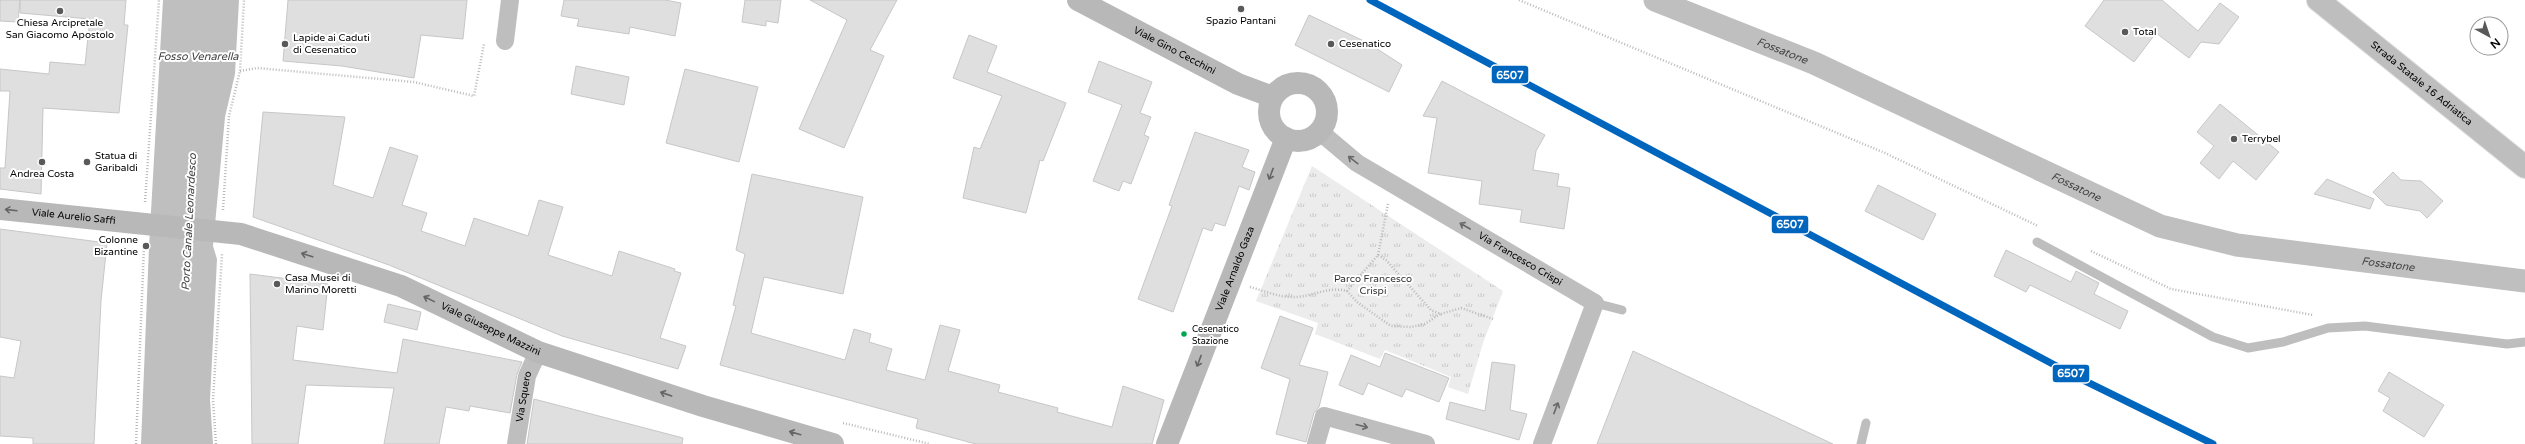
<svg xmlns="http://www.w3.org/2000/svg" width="2525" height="444" font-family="'Varela Round',sans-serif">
<defs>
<pattern id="park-tufts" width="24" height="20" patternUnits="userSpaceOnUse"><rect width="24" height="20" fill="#ececec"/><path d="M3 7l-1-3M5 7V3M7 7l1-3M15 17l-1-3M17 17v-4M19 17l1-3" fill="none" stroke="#c9c9c9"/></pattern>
</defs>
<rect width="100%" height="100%" fill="#fff"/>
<path fill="url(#park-tufts)" d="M1312 166 1503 291 1483 343 1468 394 1448 387 1451 377 1385 350 1380 359 1315 334 1318 323 1256 301Z"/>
<path fill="#bfbfbf" d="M163 0H239L235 74 225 117 213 246 217 259 210 400 213 444H141L149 247Z"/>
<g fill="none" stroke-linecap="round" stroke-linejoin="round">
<path stroke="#bfbfbf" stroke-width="23" id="s1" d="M1655 0 1814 63 2160 226 2237 245 2525 281"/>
</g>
<path fill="#dfdfdf" stroke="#c7c7c7" d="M0 0H20L18 22 0 21Z
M20 0H126L124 25H128L119 113 43 108 41 194 0 189V168H5L10 91H0V69L49 74 50 62 85 65 90 19 20 13Z
M288 0H467L463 39 421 35 414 78 342 66 283 61Z
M564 0H665L681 3 675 36 630 27 629 34 577 26 579 19 561 16Z
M745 0H781L778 23 766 21V26L742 22Z
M810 0H897L870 50 884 56 844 148 799 129 847 20Z
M2104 0H2162L2198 31 2220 3 2239 17 2219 44 2201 42 2189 58 2156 33 2134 62 2085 26Z
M1309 15 1368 43 1402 65 1389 92 1295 45Z
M969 35 997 46 987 72 1066 103 1043 161 1040 160 1026 213 963 198 974 147 980 149 1002 96 953 78Z
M1099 61 1152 82 1140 113 1151 117 1144 135 1149 137 1131 184 1123 181 1119 191 1093 181 1122 105 1088 92Z
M576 66 629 77 624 105 571 94Z
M685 69 758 87 739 162 666 143Z
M1442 81 1545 135 1536 151 1533 170 1559 174 1557 186 1570 188 1564 229 1520 222 1522 210 1479 204 1482 181 1428 173 1437 118 1423 116Z
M2220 104 2279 152 2256 180 2233 161 2219 179 2200 163 2214 146 2197 132Z
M263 112 345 117 333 185 373 198 390 147 418 156 402 205 427 213 421 231 465 246 474 218 528 236 539 200 563 207 548 255 612 276 619 251 675 269 674 271 681 273 660 338 686 346 678 369 562 336 389 265 253 217Z
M1195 132 1249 150 1242 167 1255 172 1249 190 1239 186 1225 226 1215 223 1212 231 1203 228 1173 312 1138 299 1172 206 1169 205Z
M2393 172 2401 180 2421 181 2443 201 2427 218 2420 211 2386 205 2373 192Z
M752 174 863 197 843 294 764 277 751 333 845 360 854 329 871 334 869 342 892 349 886 370 925 380 940 325 960 330 948 371 1000 385 998 392 1058 408 1057 412 1112 427 1123 386 1164 400 1152 444H976L916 428 918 419 720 365 736 306 733 305 745 254 736 250Z
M2327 179 2374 199 2370 209 2314 194Z
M1878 185 1936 214 1923 240 1865 211Z
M0 229 107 243 101 301 94 444H33V438L0 436V376L14 378 21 341 0 337Z
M2006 250 2071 282 2076 271 2099 283 2094 294 2128 311 2120 329 2030 285 2026 292 1994 276Z
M250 274 328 284 323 330 297 326 293 360 397 373 403 339 522 362 517 374 510 413 470 406 469 411 446 407 439 444H384L394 388 306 385 298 444H252Z
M388 304 421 312 417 330 384 322Z
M1280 316 1313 328 1299 365 1328 372 1319 407 1314 413 1306 442 1276 434 1290 379 1261 368Z
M1633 351 1833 444H1597Z
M1385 353 1449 378 1439 402 1406 389 1402 397 1368 383 1363 395 1339 385 1351 355 1380 367Z
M1492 362 1515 365 1510 410 1527 414 1519 440 1446 419 1450 402 1485 411Z
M2389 372 2444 405 2424 437 2383 411 2390 398 2378 391Z
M534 399 683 438 682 444H527Z"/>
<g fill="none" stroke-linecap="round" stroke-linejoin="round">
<defs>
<g id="primary">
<path id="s7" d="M2318 0 2525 167"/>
</g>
</defs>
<use href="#primary" stroke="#dbdbdb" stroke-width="24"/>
<path stroke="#b9b9b9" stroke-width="2.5" stroke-dasharray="1 2" stroke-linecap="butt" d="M1519 0 1885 153 2038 226
M240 71 257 68 414 82 474 96 484 44
M145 202 159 0
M223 210 229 116 240 71 244 0
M2091 251 2171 289 2313 315
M1378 255 1388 204
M1250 287C1265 291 1280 298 1296 297 1314 296 1329 286 1347 291L1378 255 1386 260 1431 310 1441 314 1461 308 1493 319
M1347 291 1357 302 1391 326 1411 327 1425 324 1440 314
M843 423 930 444
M136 444 144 247
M216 444 213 400 222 254"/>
<path stroke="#bebebe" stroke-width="9" d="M2037 242 2213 337 2248 348 2283 342 2328 328 2365 326 2507 344 2525 342
M1595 303 1622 310
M1861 444 1866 423"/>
<g stroke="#bebebe" stroke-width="18">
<path d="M505 41 510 0"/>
<path id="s2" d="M1319 131 1357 163 1595 303 1542 444"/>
<path id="s3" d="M516 444 527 376 538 352"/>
<path d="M1316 444 1324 416 1426 444"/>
</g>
<g stroke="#b8b8b8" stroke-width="22">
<path id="s4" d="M1078 0 1238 84 1273 97"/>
<circle cx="1298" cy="112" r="29"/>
<path id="s5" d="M0 209 241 234 401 286 538 352 703 406 833 444"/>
<path id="s6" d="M1167 444 1286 138"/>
</g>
<use href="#primary" stroke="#bebebe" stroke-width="22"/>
<defs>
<path id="rail-1" d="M1370 0 2079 378 2213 444"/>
</defs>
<use href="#rail-1" stroke="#fff" stroke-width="10"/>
<use href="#rail-1" stroke="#0065bd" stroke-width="7"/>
</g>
<defs><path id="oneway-shaft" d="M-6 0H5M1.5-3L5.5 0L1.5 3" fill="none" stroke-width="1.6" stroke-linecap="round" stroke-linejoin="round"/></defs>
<g stroke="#686868">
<use href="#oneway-shaft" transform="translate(1353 160) rotate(-142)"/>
<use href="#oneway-shaft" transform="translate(1465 226) rotate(-150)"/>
<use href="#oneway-shaft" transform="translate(1556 408) rotate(-69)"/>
<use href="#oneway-shaft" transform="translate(1362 426) rotate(15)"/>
</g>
<g stroke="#656565">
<use href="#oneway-shaft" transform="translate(1271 174) rotate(111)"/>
<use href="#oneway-shaft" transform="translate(11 210) rotate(-173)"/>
<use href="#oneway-shaft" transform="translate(307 255) rotate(-162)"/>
<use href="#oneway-shaft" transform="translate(429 299) rotate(-154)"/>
<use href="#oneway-shaft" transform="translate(1199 361) rotate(111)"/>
<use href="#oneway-shaft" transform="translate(666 394) rotate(-161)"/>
<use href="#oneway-shaft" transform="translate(795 433) rotate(-164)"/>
</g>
<g fill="#595959" stroke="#fff" stroke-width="1.5">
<circle cx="1241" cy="9" r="4"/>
<circle cx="60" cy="11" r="4"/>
<circle cx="2125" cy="32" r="4"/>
<circle cx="285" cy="44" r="4"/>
<circle cx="1331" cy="44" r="4"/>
<circle cx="2234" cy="139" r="4"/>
<circle cx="42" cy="162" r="4"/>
<circle cx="87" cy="162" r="4"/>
<circle cx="146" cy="246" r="4"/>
<circle cx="277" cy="284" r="4"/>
</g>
<circle fill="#00a651" stroke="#fff" stroke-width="1.5" cx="1184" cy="334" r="3.5"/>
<g text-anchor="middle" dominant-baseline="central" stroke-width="4" stroke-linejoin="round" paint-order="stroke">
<g font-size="9" fill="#000" stroke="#fff" text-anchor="start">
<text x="1192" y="329">Cesenatico<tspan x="1192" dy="12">Stazione</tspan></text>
</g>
<g font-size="10" fill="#000" stroke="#fff" text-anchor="start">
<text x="1241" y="21" text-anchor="middle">Spazio Pantani</text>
<text x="60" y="23" text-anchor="middle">Chiesa Arcipretale<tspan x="60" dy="12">San Giacomo Apostolo</tspan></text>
<text x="2133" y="32">Total</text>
<text x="293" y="38">Lapide ai Caduti<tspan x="293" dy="12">di Cesenatico</tspan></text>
<text x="1339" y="44">Cesenatico</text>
<text x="2242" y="139">Terrybel</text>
<text x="95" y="156">Statua di<tspan x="95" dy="12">Garibaldi</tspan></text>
<text x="42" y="174" text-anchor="middle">Andrea Costa</text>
<text x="138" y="240" text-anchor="end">Colonne<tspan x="138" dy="12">Bizantine</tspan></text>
<text x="285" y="278">Casa Musei di<tspan x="285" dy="12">Marino Moretti</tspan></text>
</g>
<g font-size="10" fill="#000" stroke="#fff">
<text stroke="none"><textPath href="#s4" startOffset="109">Viale Gino Cecchini</textPath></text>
<text stroke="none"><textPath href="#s7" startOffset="133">Strada Statale 16 Adriatica</textPath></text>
<text stroke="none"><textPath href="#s5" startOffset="74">Viale Aurelio Saffi</textPath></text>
<text stroke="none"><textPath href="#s2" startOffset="239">Via Francesco Crispi</textPath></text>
<text stroke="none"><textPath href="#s6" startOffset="188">Viale Arnaldo Gaza</textPath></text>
<text stroke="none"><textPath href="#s5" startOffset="510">Viale Giuseppe Mazzini</textPath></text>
<text stroke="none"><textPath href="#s3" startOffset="48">Via Squero</textPath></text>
</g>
<g font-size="10" fill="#333" stroke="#fff">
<text x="1373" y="279">Parco Francesco<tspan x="1373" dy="12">Crispi</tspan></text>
</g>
<g font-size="11" font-style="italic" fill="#444" stroke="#fff">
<text stroke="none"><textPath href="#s1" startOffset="137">Fossatone</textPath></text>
<text x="198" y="56">Fosso Venarella</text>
<text stroke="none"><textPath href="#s1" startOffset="461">Fossatone</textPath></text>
<text transform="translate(189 222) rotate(-87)">Porto Canale Leonardesco</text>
<text stroke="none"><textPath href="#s1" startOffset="785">Fossatone</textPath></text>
</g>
</g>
<g stroke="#fff" stroke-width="1.5">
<rect x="1491" y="65" width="38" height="19" rx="4" fill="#0065bd"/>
<rect x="1771" y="215" width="38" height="19" rx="4" fill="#0065bd"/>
<rect x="2052" y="364" width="38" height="19" rx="4" fill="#0065bd"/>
</g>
<g font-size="11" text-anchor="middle" font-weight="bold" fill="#fff">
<text x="1510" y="79">6507</text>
<text x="1790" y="228">6507</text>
<text x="2071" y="377">6507</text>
</g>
<g transform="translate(2489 36) rotate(140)"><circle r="19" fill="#ffffff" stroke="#999999"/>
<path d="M0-3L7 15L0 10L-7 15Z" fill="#595959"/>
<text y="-6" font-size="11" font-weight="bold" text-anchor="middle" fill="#000000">N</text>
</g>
</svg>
